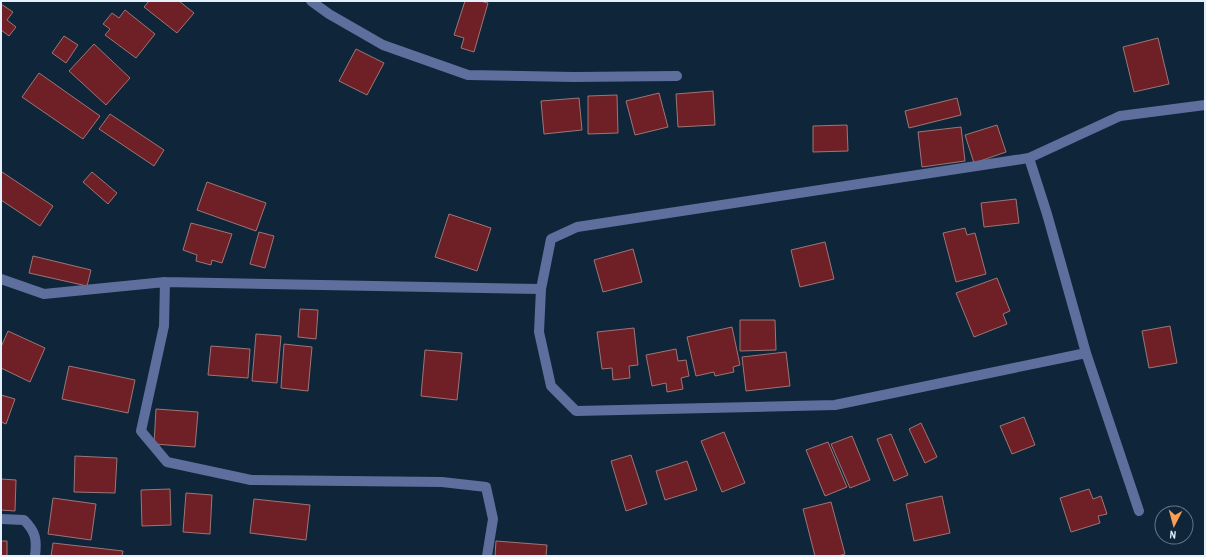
<svg xmlns="http://www.w3.org/2000/svg" width="1206" height="557" font-family="'Archivo Narrow',sans-serif">
<rect width="100%" height="100%" fill="#0f2539"/>
<path fill="#6e2026" stroke="#9c7675" d="M149 1H179L194 13 177 33 144 7Z
M465 1H480L488 3 474 52 461 48 464 38 454 35Z
M1 4 13 12 7 20 16 27 9 36 1 30Z
M125 10 155 34 136 58 105 35 110 29 103 24 112 13 119 18Z
M64 36 78 45 66 63 52 53Z
M1158 38 1169 84 1134 92 1123 47Z
M94 44 130 78 106 105 69 71Z
M356 49 384 63 367 95 339 81Z
M39 73 100 116 83 139 22 97Z
M713 91 715 125 678 127 676 94Z
M659 93 668 127 635 135 626 101Z
M617 95 618 133 588 134V96Z
M579 98 582 130 544 134 541 101Z
M957 98 961 115 909 128 905 111Z
M110 114 164 150 154 166 99 129Z
M847 125 848 151 813 152V126Z
M997 125 1006 152 974 163 965 135Z
M961 127 965 161 922 167 918 132Z
M2 172 53 206 40 226 1 200V174Z
M92 172 117 193 108 204 83 182Z
M207 182 266 203 256 231 197 210Z
M1016 199 1019 223 984 227 981 203Z
M449 214 491 228 477 271 435 257Z
M191 223 232 234 222 263 212 260 211 265 196 261 197 255 183 250Z
M965 228 967 235 975 233 986 274 956 282 943 233Z
M259 232 274 236 265 268 250 264Z
M825 242 834 279 800 287 791 250Z
M633 249 642 282 603 292 594 260Z
M33 256 91 270 87 286 29 273Z
M997 278 1010 311 1003 314 1007 324 974 337 956 293Z
M300 309 318 310 316 339 298 337Z
M740 320H775L776 350 740 351Z
M1170 326 1177 363 1149 368 1142 331Z
M732 327 740 365 733 367 734 372 715 376 714 372 696 376 687 337Z
M634 328 638 365 629 366 630 378 613 380 612 368 602 369 597 332Z
M8 331 45 348 30 382 1 368V347Z
M256 334 281 336 277 383 252 381Z
M284 344 312 347 308 391 281 388Z
M211 346 250 349 248 378 208 375Z
M676 349 678 361 686 360 689 376 681 378 683 389 667 392 666 383 652 386 646 355Z
M425 350 462 353 457 400 421 396Z
M786 352 790 386 746 391 742 357Z
M69 366 135 380 128 413 62 399Z
M1 395 15 399 6 424 1 422Z
M156 409 198 412 195 447 154 444Z
M1024 417 1035 445 1012 454 1000 426Z
M921 423 937 457 925 463 909 429Z
M724 432 745 483 722 492 701 441Z
M891 434 908 475 894 481 877 439Z
M852 436 870 480 850 488 831 444Z
M828 442 847 487 825 496 806 450Z
M631 455 647 504 626 511 611 461Z
M75 456 117 458 115 493 74 492Z
M687 461 697 490 665 500 656 471Z
M1 479 16 480 15 511 1 510Z
M170 489 171 525 142 526 141 490Z
M1089 489 1093 499 1101 496 1107 514 1098 516 1100 523 1071 532 1060 498Z
M186 493 212 495 210 534 183 532Z
M942 496 950 533 914 541 906 504Z
M53 498 96 504 91 540 48 534Z
M254 499 310 505 306 540 250 533Z
M831 502 845 554 838 556H815L803 509Z
M1 541H7V556H1Z
M496 541 547 545 546 556H495Z
M53 543 123 551 122 556H51Z"/>
<g fill="none" stroke-linecap="round" stroke-linejoin="round">
<path stroke="#5e6f9e" stroke-width="10" d="M311 1 329 14 383 45 468 75 574 77 677 76
M1029 158 1120 116 1205 105
M1 279 44 294 165 282 541 289 539 332 551 386 576 411 835 405 1086 353
M165 282 164 326 141 431 167 462 251 480 442 482 486 487 493 519 487 556
M541 289 551 239 577 227 1029 158 1047 214 1086 353 1139 511
M1 519 24 520C36 532 37 540 35 556"/>
</g>
<rect width="1206" height="557" fill="none" stroke="#e3f1ff" stroke-width="4"/>
<g transform="translate(1174 525) rotate(186)"><circle r="19" fill="#0f2539" stroke="#647788"/>
<path d="M0-3L7 15L0 10L-7 15Z" fill="#fb9e51"/>
<text y="-6" font-size="11" font-weight="bold" text-anchor="middle" fill="#e3f1ff">N</text>
</g>
</svg>
